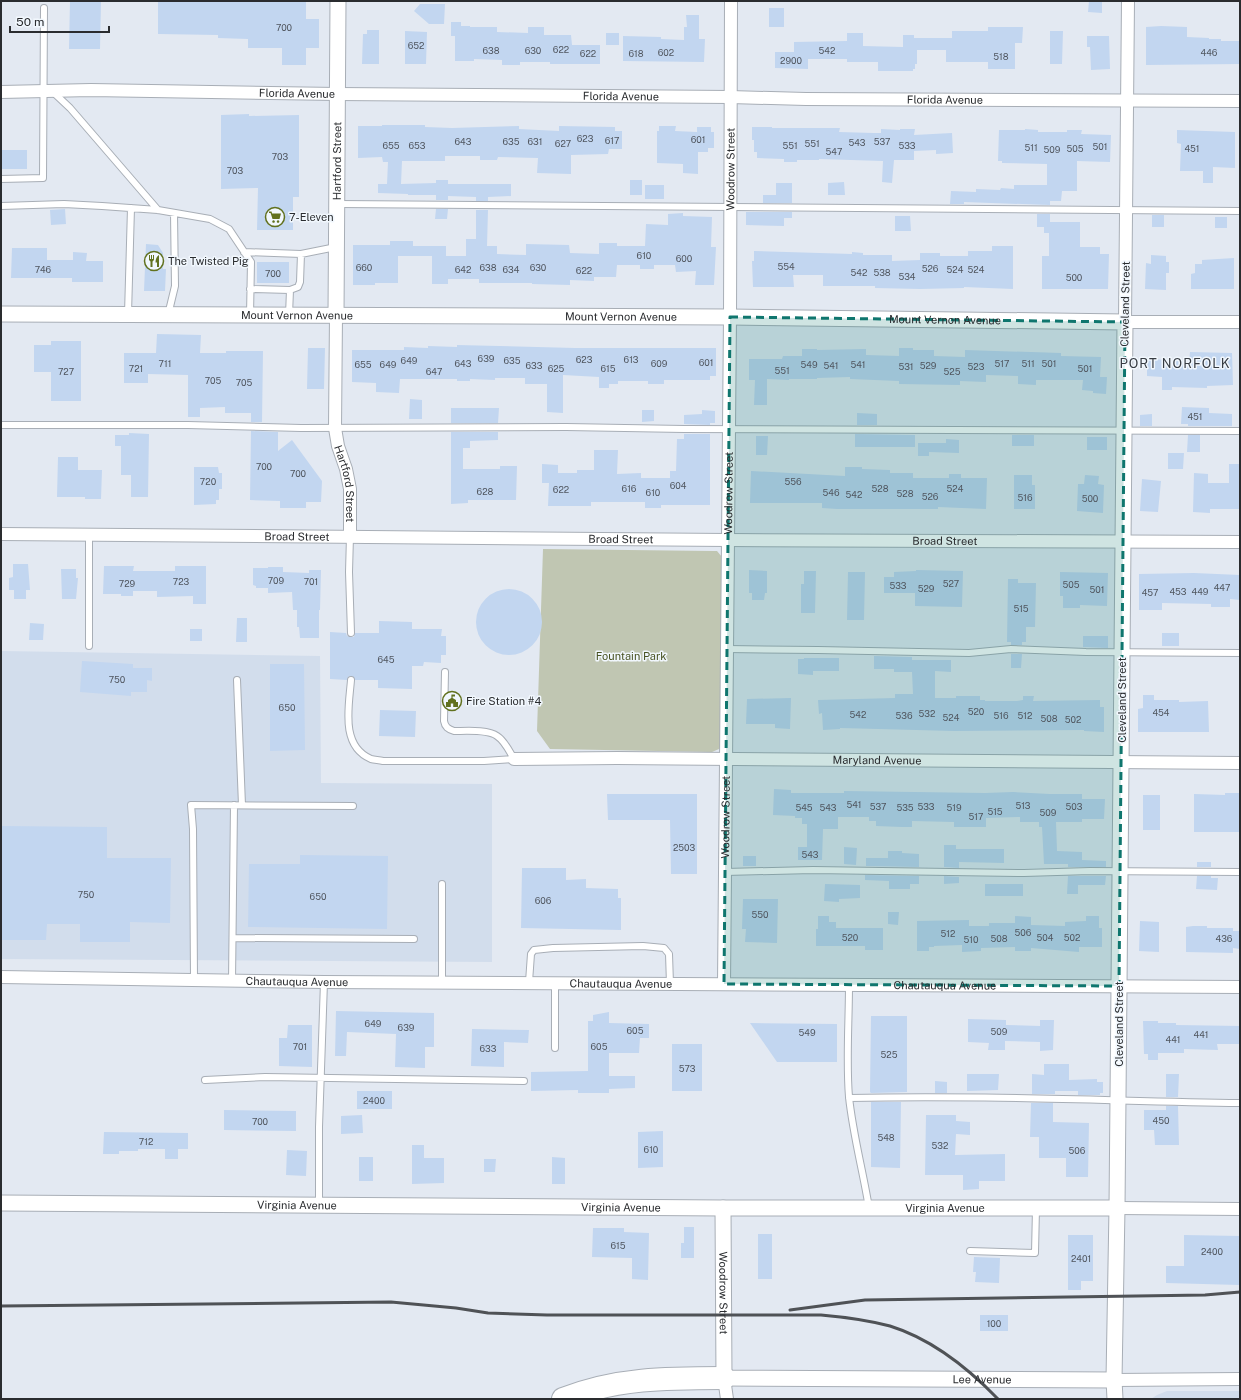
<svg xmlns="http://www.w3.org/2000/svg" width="1241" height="1400" font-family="'Public Sans',sans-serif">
<rect width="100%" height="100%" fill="#e3e9f2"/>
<path fill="#d2ddec" d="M1 651 320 656 321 783 492 784V962L1 959Z
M1167 1391H1240V1399H1151L1157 1395Z"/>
<path fill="#c0c6b2" d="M543 549 713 551H717L722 557 721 746 719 749 712 752 550 749 537 731Z"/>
<path fill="#c2d6f0" d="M70 1H101L100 49H69Z
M158 1H306V19H319V48H306V65H282V48H248V39L218 38V35L158 34Z
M1089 1H1102V13L1088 12Z
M420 4H445L444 24H429L414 11Z
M769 8H784V27H769Z
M686 15H699V39H705L704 62 623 61V36L661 37V39L684 40V27H687Z
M451 22H461V26H470V27H497V32L528 33V27H544V35H571L572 45H600V64H550V62H520V65H502V60L474 59V61H455V36H451Z
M1161 26 1187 27V37L1209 38V39H1221V41H1240V64L1146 65V27Z
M988 27H1023L1022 43H1015V69H988V62H946V50H917V64H915V69H913V71H878V62H847V59H808V69L775 68V52H794V42L847 41V33H863V46L903 47V35H914V38H952V31H988Z
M367 30H379V64H362L363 34H367Z
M405 31 427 32 426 64H405Z
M1050 31H1063L1062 64H1050Z
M606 33H619V45H606Z
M1087 36H1109L1110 69 1091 70 1090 47H1087Z
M249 114V116L299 115V197H293V230H257L258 188 221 189V115Z
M382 125H425V127L452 128 519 126V129L559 131V126L615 127V131H622V149H609L608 154 571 155V174L537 173 538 158 498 157 497 160H480V156H445V161H402L401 184 436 183V180H448V184H511V196L488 197V201H476V197L448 196V200H436V195H408V194L378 193V184H387L388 162H383L382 157 358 158V126H382Z
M659 126H676L675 131 697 132V127H711V132H714V148H708V152H698V174L683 173V164L657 163V131H659Z
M752 127H772V128H840L839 132 874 133H881V129L900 130V129H915L914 135 952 133 953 153 936 154V150L914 151V160H894L892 183 882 182 883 161 819 159V160H797V162H784V159L757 158V152H754V140H752Z
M1025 129 1038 130V132H1067V130H1082L1081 134 1111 135 1110 162 1077 161V191H1062L1061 201H1050V205L964 202V204H950L951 191 976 192V189L1000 190 1001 188 1014 189V185H1047V164L1002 163V161H998L999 130H1025Z
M1177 130 1235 132V168L1213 167V183H1203V171H1180L1181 144 1177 143Z
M1 150H27V169H1Z
M630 180H642V195H630Z
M844 182 845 195H828V183Z
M776 183H792V203H763V195H776Z
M645 185H664V199H645Z
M65 209 66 224 51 225 50 210Z
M436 209H448L447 219H435Z
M476 210H488L487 246H497V254L526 255V244L569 245 570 253 599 254V243H617V246H645L646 224 668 225V214L683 213V216L712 217 711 247H716L714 285H695L696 271 676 272 675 265H654V269H640V265H617L616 277H594V281L570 280V285L532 284V283H479V279H448V284H432V256H398V283H375V285H353V245H390V241H413V246H446V256H466V239H476Z
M746 212H792V218H784V226L746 225Z
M1037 214H1050V222H1080V247H1100V254H1109L1108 289H1042V256H1049V233H1044V227H1037Z
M1152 215H1164V227H1152Z
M895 216H910L911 231H895Z
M1215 217H1227V228H1215Z
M146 244 158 245 163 253V269H166L165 291H144Z
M992 246H1013V289L964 287V288L920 289 875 288V286H823V275H793L794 287H753L752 261H754V251L852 254V252L863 253V255H892V261L920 260V253H940V256H968V251H992Z
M12 248H47V260H73V252L87 253 86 261H103V282H72V278H11Z
M1151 255 1166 256V262H1169V273H1166V290L1145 289 1146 263 1151 264Z
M1234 258V289H1191V274L1195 273V264H1202V260Z
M257 262H289V283H257Z
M157 334 201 335 200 353H226V351H263L262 422H251V413H225V407L200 408V417H188V375L148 374V383H124V353H156Z
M51 341H81V401H51V372H34V345H51Z
M457 345 575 348H716V376H710V380H664V384H648V381H618V384H609V388H599V377L563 375V413L547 412V384H525V378H495V380L470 379V381H457V379H400L399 393 376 392V383L352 382V350H404V347L428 348V346L457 347Z
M308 348H325L324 389H307Z
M899 348H913V350H934V356L965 357V350L1061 353V356L1101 357 1100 377H1107L1106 394 1093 393V391L1082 390 1083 380H1036V385L1018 384V376L986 375V382L960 381V385L899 384V381L850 379V377L817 378V379H789V380L767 379V405H754L755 380H749V359H782L783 356H802V349H817V350L866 349V355L899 356Z
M1190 352 1232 353 1233 385 1207 386V388L1172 387V390H1162V377L1147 376V360H1153V359L1189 362Z
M410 399 422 400V419H409Z
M1182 407 1209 408V413L1232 414V426H1188V424H1181Z
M451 408H499L498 423H451Z
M642 410H654V421L642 422Z
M702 410 715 411V423H710V425L684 424V415L702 414Z
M857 413 877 414V425H857Z
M1152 414V426H1140V415Z
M251 431 278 432V451L292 440 322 481 321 502H306V508H280V501L250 500Z
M451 432H498V440L470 441V448H463V469H500V466H517L516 500H468V503L451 504Z
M129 433 149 434 148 497H131V475H121V446H115V435H129Z
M684 434H710V505H661V508H645V502H591V506H548L549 483H542V464L558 465V473H577V470H594V450H618L617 474 641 473V478H670V471H676L677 439H684Z
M855 434 915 435V447H855Z
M1012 435H1034V446H1012Z
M1188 435H1200V452H1187Z
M756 436H768L767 455H756Z
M1087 437H1107V450H1087Z
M946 439 959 440V453L929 452V456H918V443H946Z
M1168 453H1184L1183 469H1168Z
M58 457H78V470H102L101 499H85V497H57Z
M1229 464H1240V509H1210V513L1193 512 1194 473 1208 474V483H1229Z
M194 467H218L219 473H222V489H219V500H216V504L194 505Z
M845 467H862V469L890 470V473H913V478H949V474H961V478H987L986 509 938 507V509H837L822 508V503H750L751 471 845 476Z
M1014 475H1032V485H1035V509H1014Z
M1085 475 1099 476 1098 484 1104 485 1103 513 1077 511 1078 484H1084Z
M1142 479 1161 481 1158 512 1140 511Z
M13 564H28L30 590H26V599H14V590H9V578L13 577Z
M104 566H134L133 571H175V566H206V604H193V596L157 597V591H133V596H121V594H103Z
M268 567H283V572L309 573V570H321L320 610H319V638H300L299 627H297V610H293L292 592 268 593V588H256V586L253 585V568H268Z
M61 569H76V578H78L76 599H62Z
M749 570 767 571V593H765L764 600H752V593H749Z
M916 570 963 571 962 607 915 606V593H884V577H894V572L916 571Z
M804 571H816L815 613H801V584H804Z
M848 572H865L864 620H847Z
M1060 572 1108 573 1107 606 1080 605V608H1063V596H1060Z
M1194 573 1240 575V600L1230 599V607H1211V604L1162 603V610H1139V574Z
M1008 579H1018V583H1036L1035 627H1026V642H1022V645H1011V642H1007Z
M476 622a33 33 0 1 1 66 0a33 33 0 1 1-66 0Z
M237 618H247V642H236Z
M379 621 412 622V629H442L441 636H446V655H441V663L424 662 423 666H412V689L378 688V680H355L352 676H349L347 680 330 679V632L346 633 347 636 351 637H354L355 633H379Z
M30 623 44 624 43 640H29Z
M190 629H202V641H190Z
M1162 633H1179V646H1162Z
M1083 636H1108V648L1083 647Z
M1011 654H1022L1021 668H1011Z
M874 656 912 657V660H951V672L935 671V698H956V696H980V700H985V701H1017L1023 700V696H1034L1033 701 1100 700V707H1104V732L1084 731V730L954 731 840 728V729L823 730 822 713 819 714 818 700 895 698V694H913L912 672H894V669H874Z
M804 658H839V671H813V675L798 674V659H804Z
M82 661 133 664V668H152V681L147 680V692H131V696L80 692Z
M270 664H304L305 750 270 751Z
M1143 695H1154V700H1179V702L1208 701 1209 732H1138V709L1143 708Z
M791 698 790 729 775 728V724H746L747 699Z
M380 710 416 711 415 737 379 736Z
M774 789 791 790V793H844V791L985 793 1013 792 1050 794H1082V799H1105L1104 819H1082V822H1056L1057 851 1082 852V860L1106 861V867H1068V864H1044L1042 827H1039V822H1020V817L986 818V827H954V822L912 821V827H902L876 826V821H869V817H838V829H823L822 860H798V847H807V824H802V818H795V816L773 815Z
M1225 793H1240V832H1194V794L1225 795Z
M607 794H697V874H671L670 820H608Z
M1143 795H1160V830H1143Z
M1 826 107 827V858H171L170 923 130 922V942H80V924H47L46 940H1Z
M944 845H956V849H1004V863L959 862V868L944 867Z
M844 847 857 848 856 865 844 864Z
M888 851H902V853L919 854V867L866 866V858H888Z
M300 855 388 856 387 929 248 927 249 864H300Z
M743 856H756V866H743Z
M1197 862H1211V867H1197Z
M522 868H566V880L586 879V888L618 889V898H621V930L521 928Z
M865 875 919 876V884H910V889H889V881L865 880Z
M944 876 959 877V883L944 884Z
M1068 876H1106L1105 885H1078V894H1067Z
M1197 876H1211V878H1218L1217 890 1196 889Z
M825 884 860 885V898L839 899V902L824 901Z
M985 884H1023V896H985Z
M743 899H778L777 943 745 942 746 929H742Z
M888 912H899L898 925 888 924Z
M818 916H829V922H836V928H883V950H865V946H816V929H818Z
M1015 916 1031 917V925L1065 926V922L1086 921V916H1099V928H1102V947H1079V952L1031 948V951H1015V947L981 948V951L962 952V945L934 946V947H929V951H917V921L969 920V926H989V923H1015Z
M1140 921 1159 922V952L1139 951Z
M1193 926H1207V928H1233V931H1240V949L1233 948V953L1186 952V927Z
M336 1011 434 1013V1047H425V1068L395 1067 396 1034 347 1032 346 1056H335Z
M609 1012V1023L649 1024V1038H640L639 1053H609V1076H635V1088L609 1089V1093H578V1090L531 1091V1072L588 1071V1021H593V1015Z
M871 1016H907V1092L871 1093 870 1092Z
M968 1019 1006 1020V1025L1040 1026V1020H1054L1053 1050 1040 1051V1042L1005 1041V1050H988L989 1043 968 1042Z
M1143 1021H1158V1023H1176V1025L1240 1026V1044H1217L1218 1050 1184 1049V1053H1158V1060H1148V1054H1144Z
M750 1023 837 1024V1062H777Z
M288 1025H312V1067L279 1066V1038H287Z
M472 1029 529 1030 528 1043 504 1042V1067L471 1066Z
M672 1044H702V1091H672Z
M1044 1064H1069V1080L1097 1079V1082H1103V1093H1100V1095H1078V1091H1055V1094H1032V1074L1044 1075Z
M967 1074H999L998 1090 967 1091Z
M1166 1074H1179L1178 1097H1166Z
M935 1081 947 1082V1093H935Z
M357 1091H392V1109H357Z
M871 1102H901L900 1168 871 1167Z
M1031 1103H1053V1122L1089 1123 1088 1177H1066V1158H1039V1137H1030Z
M1166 1106H1178L1179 1145H1155L1154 1130H1144V1110H1166Z
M224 1110 296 1111V1131L224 1130Z
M362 1115 363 1133 341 1134V1116Z
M926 1115H956V1121L970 1122V1135L956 1134 955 1155 1005 1154V1181H979V1189L963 1190V1175H925Z
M663 1131V1167L638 1168V1132Z
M104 1132 188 1133V1149H178V1159H165V1149H138V1151H119V1154H103Z
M412 1145H424V1158H444V1183L412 1184Z
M287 1150 307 1151 306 1176 286 1175Z
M359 1157H373V1181H359Z
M552 1157 565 1158V1184H552Z
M484 1159H496L495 1172H484Z
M684 1227H694V1258H681V1243H684Z
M593 1228H624V1232L649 1233 648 1280 632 1279V1258L592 1257Z
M758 1234H772V1279H758Z
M1068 1235H1093V1281H1081V1290H1068Z
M1184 1235 1240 1236V1285L1166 1283V1266H1184Z
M974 1257 1000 1258 999 1283 975 1282 976 1272H973Z
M980 1315H1008V1331H980Z"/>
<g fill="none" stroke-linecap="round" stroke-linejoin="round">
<defs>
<path id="service" d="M53 92 70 108 158 210
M1 179 43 178 44 8
M338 204 1240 211
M1 206 64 204 102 206 158 210 210 219 229 229 251 262 250 315
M244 252 301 254 336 247
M250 289 290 290 289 315
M290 290 298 287 300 282 301 254
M128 314 131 208
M168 315 175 286 174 213
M1 425H188L301 428 566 427 684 429 1240 431
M350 536 349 572 351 633
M89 646V534
M727 649 818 650 969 653 1011 649 1086 652 1240 653
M445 672 444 721C445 727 448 729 454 731 465 731 488 729 497 736 505 741 509 751 514 759
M237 680 242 805
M351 680C349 706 340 746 371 759 375 760 379 760 383 761H484L514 759
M725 872 813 870 1024 873 1090 871 1240 872
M233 938 414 939
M194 980 193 829 191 805 353 806
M232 981 234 805
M442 982V884
M529 982 531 954 534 950 553 948 643 946 664 948 669 954 670 984
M555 983V1048
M849 985C849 1022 846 1060 849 1097 853 1135 863 1171 869 1208
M205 1080 265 1077 524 1081
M849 1098C980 1095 1110 1101 1240 1103
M319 1206V1127L324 982
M970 1251 1035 1253 1036 1208"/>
<g id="minor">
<path d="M1128 1 1125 322H1240"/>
<path id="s1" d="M1 92 91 90 337 94 730 97 806 99 1240 101"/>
<path id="s2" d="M336 315 335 428 338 446 346 469 350 489V536"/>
<path id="s3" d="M1 534 728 540 1240 542"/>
<path id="s4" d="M514 759 617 758 1240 763"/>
<path id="s5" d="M1 977 324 982 1240 987"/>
<path id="s6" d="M724 984 730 317 731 1"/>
<path d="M1117 1208 1240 1209"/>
<path d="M724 1378 727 1399"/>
<path d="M1114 1380 1240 1379"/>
</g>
<g id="tertiary">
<path id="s7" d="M1 314 730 317 1125 322 1117 1208 1114 1380 1115 1399"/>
<path id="s8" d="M336 315 338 1"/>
<path id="s9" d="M1 1203 723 1208H1117"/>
<path id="s10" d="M723 1208 724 1378 1114 1380"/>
</g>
<path id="motorway" d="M563 1399C616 1378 667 1378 724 1378"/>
</defs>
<use href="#service" stroke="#a8aeb6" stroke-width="8"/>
<use href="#minor" stroke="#a8aeb6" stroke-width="14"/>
<use href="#tertiary" stroke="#a8aeb6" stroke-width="17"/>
<use href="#motorway" stroke="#a8aeb6" stroke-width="24"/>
<use href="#service" stroke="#fff" stroke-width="6"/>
<use href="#minor" stroke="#fff" stroke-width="12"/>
<use href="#tertiary" stroke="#fff" stroke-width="15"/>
<use href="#motorway" stroke="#fff" stroke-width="22"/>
<path stroke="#4f5256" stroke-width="3" d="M1 1306 391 1302 456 1308 488 1313 547 1315H821C844 1317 867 1320 890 1326 932 1339 968 1368 998 1399
M790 1310 865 1300 1205 1295 1240 1292"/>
</g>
<path fill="#0f766e" fill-opacity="0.2" stroke="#0f766e" stroke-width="3" stroke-dasharray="8 5" stroke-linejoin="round" d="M730 317 1125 322 1119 986 724 984Z"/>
<defs>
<symbol id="supermarket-ring" viewBox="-11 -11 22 22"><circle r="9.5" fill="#f1f7fd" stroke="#61711e" stroke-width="1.5"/><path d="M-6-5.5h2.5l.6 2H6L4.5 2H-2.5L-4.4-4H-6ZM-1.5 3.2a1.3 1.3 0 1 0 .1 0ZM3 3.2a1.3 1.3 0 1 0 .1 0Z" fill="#61711e"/></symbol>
<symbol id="restaurant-ring" viewBox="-11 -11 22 22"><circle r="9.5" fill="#f1f7fd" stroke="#61711e" stroke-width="1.5"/><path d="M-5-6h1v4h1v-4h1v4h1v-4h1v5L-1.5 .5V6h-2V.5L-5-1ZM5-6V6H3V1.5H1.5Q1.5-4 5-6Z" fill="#61711e"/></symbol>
<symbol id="civic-ring" viewBox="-11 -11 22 22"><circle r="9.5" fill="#f1f7fd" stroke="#61711e" stroke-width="1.5"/><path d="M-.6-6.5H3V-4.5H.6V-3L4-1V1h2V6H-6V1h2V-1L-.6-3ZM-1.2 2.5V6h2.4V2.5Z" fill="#61711e"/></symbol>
</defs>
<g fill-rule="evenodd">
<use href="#supermarket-ring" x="264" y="206" width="22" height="22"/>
<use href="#restaurant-ring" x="143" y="250" width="22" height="22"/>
<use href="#civic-ring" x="441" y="690" width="22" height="22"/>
</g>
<g text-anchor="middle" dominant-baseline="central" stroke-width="3" stroke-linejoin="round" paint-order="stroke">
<g font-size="9" fill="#50565f">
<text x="284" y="27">700</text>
<text x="416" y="45">652</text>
<text x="561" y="49">622</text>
<text x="491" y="50">638</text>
<text x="533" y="50">630</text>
<text x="827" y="50">542</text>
<text x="666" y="52">602</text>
<text x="1209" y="52">446</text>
<text x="588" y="53">622</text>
<text x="636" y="53">618</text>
<text x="1001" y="56">518</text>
<text x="791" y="60">2900</text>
<text x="585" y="138">623</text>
<text x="698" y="139">601</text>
<text x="612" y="140">617</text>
<text x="463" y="141">643</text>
<text x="511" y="141">635</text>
<text x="535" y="141">631</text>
<text x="882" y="141">537</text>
<text x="857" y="142">543</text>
<text x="563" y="143">627</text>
<text x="812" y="143">551</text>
<text x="391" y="145">655</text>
<text x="417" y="145">653</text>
<text x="790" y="145">551</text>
<text x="907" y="145">533</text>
<text x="1100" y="146">501</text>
<text x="1031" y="147">511</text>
<text x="1075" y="148">505</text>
<text x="1192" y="148">451</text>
<text x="1052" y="149">509</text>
<text x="834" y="151">547</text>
<text x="280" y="156">703</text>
<text x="235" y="170">703</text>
<text x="644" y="255">610</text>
<text x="684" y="258">600</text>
<text x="786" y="266">554</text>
<text x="364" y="267">660</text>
<text x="488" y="267">638</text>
<text x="538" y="267">630</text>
<text x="930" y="268">526</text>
<text x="43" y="269">746</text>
<text x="463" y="269">642</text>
<text x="511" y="269">634</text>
<text x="955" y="269">524</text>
<text x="976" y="269">524</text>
<text x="584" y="270">622</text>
<text x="859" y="272">542</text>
<text x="882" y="272">538</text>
<text x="273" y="273">700</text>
<text x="907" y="276">534</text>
<text x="1074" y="277">500</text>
<text x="486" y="358">639</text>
<text x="584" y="359">623</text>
<text x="631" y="359">613</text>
<text x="409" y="360">649</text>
<text x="512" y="360">635</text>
<text x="706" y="362">601</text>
<text x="165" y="363">711</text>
<text x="463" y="363">643</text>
<text x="659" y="363">609</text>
<text x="1002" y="363">517</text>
<text x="1028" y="363">511</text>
<text x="1049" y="363">501</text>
<text x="363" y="364">655</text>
<text x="388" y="364">649</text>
<text x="809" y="364">549</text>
<text x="858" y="364">541</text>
<text x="534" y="365">633</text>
<text x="831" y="365">541</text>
<text x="928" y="365">529</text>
<text x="906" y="366">531</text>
<text x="976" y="366">523</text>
<text x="136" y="368">721</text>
<text x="556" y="368">625</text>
<text x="608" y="368">615</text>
<text x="1085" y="368">501</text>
<text x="782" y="370">551</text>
<text x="66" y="371">727</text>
<text x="434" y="371">647</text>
<text x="952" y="371">525</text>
<text x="213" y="380">705</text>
<text x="244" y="382">705</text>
<text x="1195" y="416">451</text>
<text x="264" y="466">700</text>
<text x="298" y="473">700</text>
<text x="208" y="481">720</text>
<text x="793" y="481">556</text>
<text x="678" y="485">604</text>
<text x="629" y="488">616</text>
<text x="880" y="488">528</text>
<text x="955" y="488">524</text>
<text x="561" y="489">622</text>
<text x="485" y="491">628</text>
<text x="653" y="492">610</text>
<text x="831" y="492">546</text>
<text x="905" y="493">528</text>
<text x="854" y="494">542</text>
<text x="930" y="496">526</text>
<text x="1025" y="497">516</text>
<text x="1090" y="498">500</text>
<text x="276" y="580">709</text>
<text x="181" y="581">723</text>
<text x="311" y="581">701</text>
<text x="127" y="583">729</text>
<text x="951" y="583">527</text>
<text x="1071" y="584">505</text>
<text x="898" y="585">533</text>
<text x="1222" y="587">447</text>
<text x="926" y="588">529</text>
<text x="1097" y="589">501</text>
<text x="1178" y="591">453</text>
<text x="1200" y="591">449</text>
<text x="1150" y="592">457</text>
<text x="1021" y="608">515</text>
<text x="386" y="659">645</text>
<text x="117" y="679">750</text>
<text x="287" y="707">650</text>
<text x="976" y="711">520</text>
<text x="1161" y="712">454</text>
<text x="927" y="713">532</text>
<text x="858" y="714">542</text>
<text x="904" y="715">536</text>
<text x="1001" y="715">516</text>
<text x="1025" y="715">512</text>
<text x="951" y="717">524</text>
<text x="1049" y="718">508</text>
<text x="1073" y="719">502</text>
<text x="854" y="804">541</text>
<text x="1023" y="805">513</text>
<text x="878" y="806">537</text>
<text x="926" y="806">533</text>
<text x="1074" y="806">503</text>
<text x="804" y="807">545</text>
<text x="828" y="807">543</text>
<text x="905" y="807">535</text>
<text x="954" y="807">519</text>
<text x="995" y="811">515</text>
<text x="1048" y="812">509</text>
<text x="976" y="816">517</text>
<text x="684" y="847">2503</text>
<text x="810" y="854">543</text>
<text x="86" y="894">750</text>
<text x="318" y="896">650</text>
<text x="543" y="900">606</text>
<text x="760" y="914">550</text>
<text x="1023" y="932">506</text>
<text x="948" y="933">512</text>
<text x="850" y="937">520</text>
<text x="1045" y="937">504</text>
<text x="1072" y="937">502</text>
<text x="999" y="938">508</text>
<text x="1224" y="938">436</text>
<text x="971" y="939">510</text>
<text x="373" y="1023">649</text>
<text x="406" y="1027">639</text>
<text x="635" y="1030">605</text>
<text x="999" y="1031">509</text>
<text x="807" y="1032">549</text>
<text x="1201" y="1034">441</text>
<text x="1173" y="1039">441</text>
<text x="300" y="1046">701</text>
<text x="599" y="1046">605</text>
<text x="488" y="1048">633</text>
<text x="889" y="1054">525</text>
<text x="687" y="1068">573</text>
<text x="374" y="1100">2400</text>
<text x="1161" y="1120">450</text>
<text x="260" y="1121">700</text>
<text x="886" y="1137">548</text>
<text x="146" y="1141">712</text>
<text x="940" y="1145">532</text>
<text x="651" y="1149">610</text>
<text x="1077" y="1150">506</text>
<text x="618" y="1245">615</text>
<text x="1212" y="1251">2400</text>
<text x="1081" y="1258">2401</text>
<text x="994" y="1323">100</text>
</g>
<g font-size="11" fill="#2a2c2f" stroke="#f1f7fd">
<text stroke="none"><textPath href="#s1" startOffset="296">Florida Avenue</textPath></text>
<text stroke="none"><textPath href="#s1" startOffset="620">Florida Avenue</textPath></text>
<text stroke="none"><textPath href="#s1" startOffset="944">Florida Avenue</textPath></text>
<text stroke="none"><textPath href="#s8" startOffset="154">Hartford Street</textPath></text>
<text stroke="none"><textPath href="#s6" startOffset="815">Woodrow Street</textPath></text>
<text transform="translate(1125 304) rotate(-89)">Cleveland Street</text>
<text stroke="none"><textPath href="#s7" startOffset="296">Mount Vernon Avenue</textPath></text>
<text stroke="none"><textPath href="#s7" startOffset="620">Mount Vernon Avenue</textPath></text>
<text stroke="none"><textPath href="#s7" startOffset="944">Mount Vernon Avenue</textPath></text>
<text stroke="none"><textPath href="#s2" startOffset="170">Hartford Street</textPath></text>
<text stroke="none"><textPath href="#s6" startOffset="491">Woodrow Street</textPath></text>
<text stroke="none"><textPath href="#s3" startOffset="296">Broad Street</textPath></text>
<text stroke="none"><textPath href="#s3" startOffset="620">Broad Street</textPath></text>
<text stroke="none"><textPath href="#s3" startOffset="944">Broad Street</textPath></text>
<text transform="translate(1122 700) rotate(-90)">Cleveland Street</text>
<text stroke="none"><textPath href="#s4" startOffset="363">Maryland Avenue</textPath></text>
<text stroke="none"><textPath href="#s6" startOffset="167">Woodrow Street</textPath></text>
<text stroke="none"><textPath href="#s5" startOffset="296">Chautauqua Avenue</textPath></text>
<text stroke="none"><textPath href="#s5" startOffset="620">Chautauqua Avenue</textPath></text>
<text stroke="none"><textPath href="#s5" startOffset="944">Chautauqua Avenue</textPath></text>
<text transform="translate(1119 1024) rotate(-90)">Cleveland Street</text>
<text stroke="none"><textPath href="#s9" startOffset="296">Virginia Avenue</textPath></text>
<text stroke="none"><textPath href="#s9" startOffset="620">Virginia Avenue</textPath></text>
<text stroke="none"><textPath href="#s9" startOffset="944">Virginia Avenue</textPath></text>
<text stroke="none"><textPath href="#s10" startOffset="85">Woodrow Street</textPath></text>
<text stroke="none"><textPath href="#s10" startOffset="428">Lee Avenue</textPath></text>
</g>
<g font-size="11" fill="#2a2c2f" stroke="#f1f7fd" text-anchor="start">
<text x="289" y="217">7-Eleven</text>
<text x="168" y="261">The Twisted Pig</text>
<text x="466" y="701">Fire Station #4</text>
</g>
<g font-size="11" fill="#495323" stroke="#f1f7fd">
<text x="631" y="656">Fountain Park</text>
</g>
<g font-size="13" letter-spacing="1" fill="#373c43" stroke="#f1f7fd">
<text x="1175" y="363">PORT NORFOLK</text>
</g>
</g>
<rect width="1241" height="1400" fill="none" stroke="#2a2c2f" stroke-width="4"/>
<path d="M10 26v6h99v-6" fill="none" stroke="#2a2c2f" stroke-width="2"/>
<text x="16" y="26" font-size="12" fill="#2a2c2f" stroke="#f1f7fd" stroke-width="3" paint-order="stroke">50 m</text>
</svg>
